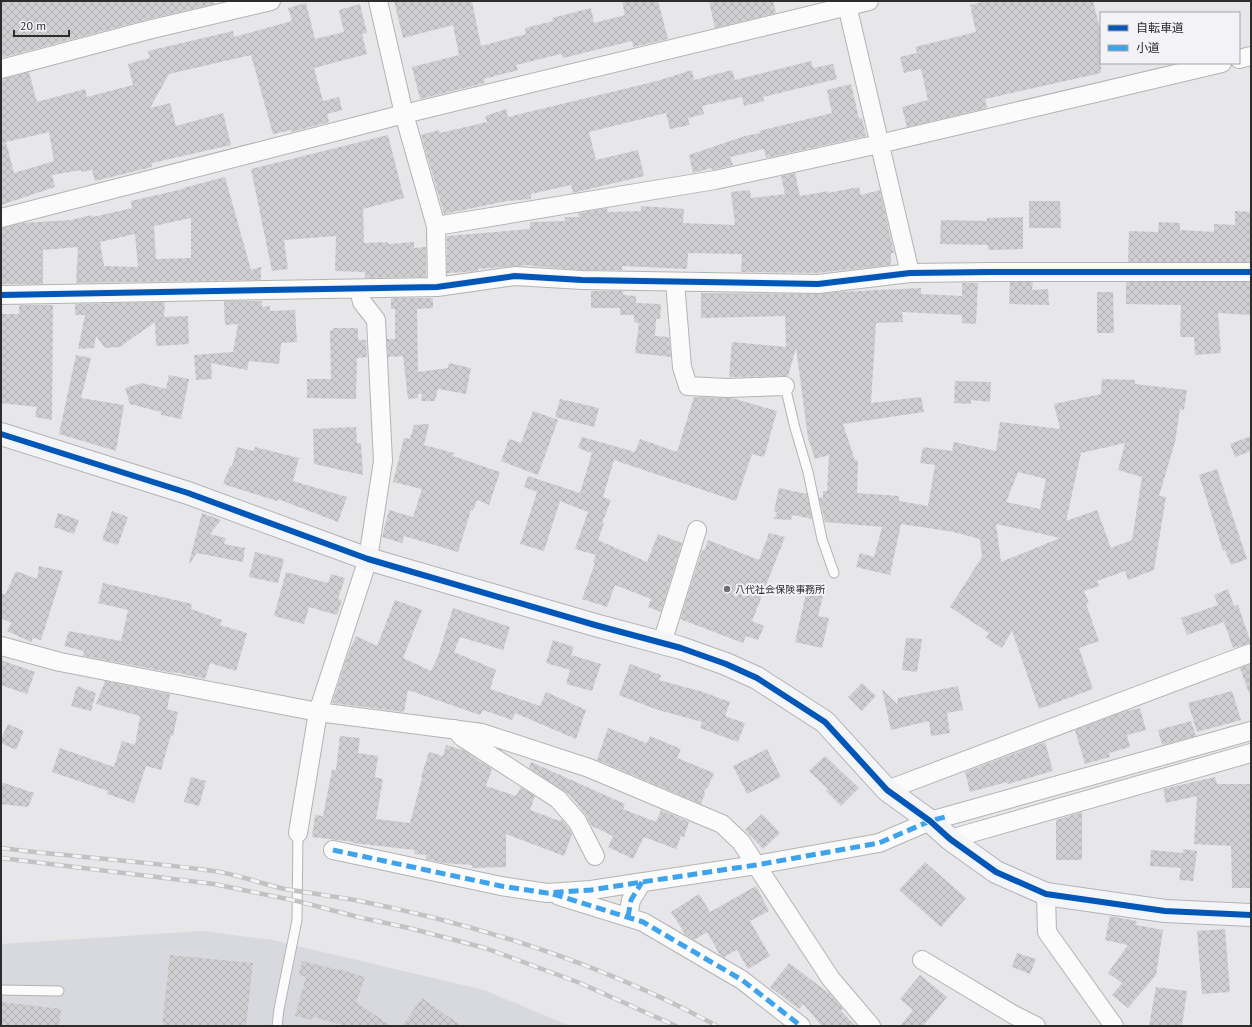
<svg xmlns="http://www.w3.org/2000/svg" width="1252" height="1027" font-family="'PT Sans','Noto Sans JP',sans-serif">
<defs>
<pattern id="building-cross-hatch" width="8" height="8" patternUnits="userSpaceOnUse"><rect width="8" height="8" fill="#cfcfd1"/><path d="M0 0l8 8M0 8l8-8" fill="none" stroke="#b2b2b4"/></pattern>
</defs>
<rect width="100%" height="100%" fill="#e7e7e9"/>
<path fill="#d8d8df" d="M202 931 272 940 484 990 570 1026H1V944Z"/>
<path fill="url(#building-cross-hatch)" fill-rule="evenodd" d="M1 1H213L214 4 145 20 1 58Z
M394 1H472L481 46 526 34 525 28 553 21 552 18 591 8 594 23 625 15 622 1H658L668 39 633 47 632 41 563 58 561 54 516 65 518 70 484 79 485 83 420 99 412 67 459 55 453 25 403 38Z
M709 1H773L776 13 715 28Z
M986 1H1093L1101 33V73L985 99 987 108 907 127 902 107 928 100 921 69 904 73 900 57 917 53 915 47 976 32 970 5Z
M306 3 315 39 344 32 339 10 360 4 367 33 362 34 367 54 314 68 323 101 339 97 342 110 327 114 329 122 292 132 291 130 273 134 251 55 169 74 150 108 170 103 176 126 223 113 231 145 152 163V167L95 181 92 170 81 172V170L52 175 55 187 1 205V79L29 72 37 102 85 89 87 97 133 85 128 64 150 58 148 51 233 31 234 37 292 21 288 8ZM49 132 54 161 14 173 6 142Z
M811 61 813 68 833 64 837 79 763 97 764 101 744 106 742 97 702 106 704 114 688 118 690 125 670 129 666 113 589 132 596 160 638 150 644 176 573 193 571 185 531 194V199L507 201 444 214 421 135 439 130 440 133 487 122 485 116 506 109 508 117 657 81 692 70 694 80 732 70 735 80Z
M851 84 859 119 862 118 866 136 766 158 764 149 730 157 733 165 712 170V168L693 173 689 155 745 136 760 133 759 131 832 113 827 90Z
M388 135 404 198 363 209 364 243 388 242V244L414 242V248L426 247V277L365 278V272L335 271 336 236 284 240 288 269 272 271 251 169Z
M795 173 800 196 828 191V193L859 187 861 195 880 190 894 253H891V265L817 273 741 272 742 254 688 253 687 269 622 266V270H582L531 266 530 265 478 269V271L466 272 447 273V236L530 229V222L565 221V217H579L578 213 607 208 608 212 641 211V206L684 209 683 223 735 225 731 192 750 190 751 198 785 194 781 176Z
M225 177 251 270 261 267V280L76 283 78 247 43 250V284H1V228L22 223 71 220 92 215 93 217 132 208 131 201 183 189V188ZM191 218V258L156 259 154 226ZM135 234 138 267 104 266 100 242Z
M1029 201H1060L1061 228H1029Z
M1235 211 1251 212V262H1128L1129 231 1158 232 1159 222 1180 223V230L1214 232V224L1235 225Z
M1023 217V249L988 250V245L940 244 941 220 987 221V218Z
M1010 282H1033L1032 290 1048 289 1049 305 1009 304Z
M1126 282H1251V315L1218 313 1221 353 1195 355 1194 337H1180L1181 305 1126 304Z
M962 283H978L976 324 962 323V315L902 312 903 322 876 323 871 403 921 397 924 412 843 424 855 460H858L857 493 899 496V501L928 506 935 465 920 463 923 447 952 451 954 442 996 451 1000 422 1060 429 1054 404 1101 394 1102 379 1135 380V384L1187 390 1184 410 1180 409 1175 442 1159 496 1166 497 1154 570 1128 580 1125 571 1097 581 1099 586 1084 591 1089 603 1086 604 1099 641 1079 648 1093 689 1039 709 1012 631 1002 648 986 638 989 633 950 607 982 557 980 539 954 532 901 524 890 575 856 567 860 553 874 557 882 527 825 522 819 497 823 498V491H827L829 455 815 459 808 438 796 348 788 376 729 377 732 342 786 347 785 316 701 318V293L818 294 837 292 921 288V294L962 296ZM1125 443 1118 470 1142 477 1132 540 1111 548 1097 510 1066 521 1081 453ZM1018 472 1046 479 1040 509 1006 502ZM996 524 1034 532 1060 538 1001 562Z
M591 291H623V295L636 296V303L661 304 660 319H656L655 336 669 337 671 357 635 353 639 323 634 322V315H620V308H591Z
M1097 292H1113L1114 333H1097Z
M391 298H433V308L417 309 418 372 448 368 449 363 471 368 466 394 438 389 435 401H421L422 394H418V398L408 399 403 356 388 357 387 339H395V309H391Z
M224 301H262V307L270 306V311L295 310 297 342 281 343 279 364 249 361 247 370 211 363 212 379 196 380 194 355 233 352 238 324 225 325Z
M165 302 164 316 163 317 188 316 189 344 156 346 155 322 120 347 105 348 96 336 94 348 78 349 85 315H75V304Z
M19 305H53L52 420 35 417 37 407 1 403V314H19Z
M333 328H358V340H366L367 357 357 358 356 399 307 398V379H331L330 331 333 330Z
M76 355 91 358 81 398 124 405 116 451 59 434Z
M169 375 189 379 181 419 161 415V412L130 404 125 388 142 383 166 389Z
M955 381 991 382 990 402 971 400V404L954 403Z
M694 397 732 398 777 411 764 457 752 454 736 501 614 460 603 497 611 500 602 523H604L598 540 647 562 658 534 682 543 661 612 648 607 651 599 615 585 607 607 582 599 595 563 593 562 596 555 575 549 588 512 560 501 544 551 520 544 537 492 524 487 528 476 580 493 592 453 578 448 582 437 635 452 640 439 677 452Z
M560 399 599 408 594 427 555 417Z
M533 411 558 420 538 475 501 461 509 439 521 443Z
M429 424 424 445 454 453 453 456 500 472 489 505 477 500 473 511 471 510 458 552 404 536 402 543 382 537 389 510 413 517 422 489 393 482 404 438 410 439 414 425Z
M355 427H356L357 443H361L363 475 314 464 313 429Z
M1251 436V451L1235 457 1230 444Z
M237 447 254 451 255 447 299 458 293 481 347 497 338 522 278 499 277 501 223 484 230 466H232Z
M1217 469 1247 559 1231 565 1225 550 1223 551 1199 475Z
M779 488 807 494 812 519 793 515 791 520 774 519 777 512 774 511Z
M112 511 128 517 118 545 102 540Z
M58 513 79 520 74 534 54 527Z
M202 513 221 520 210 534 226 538 224 544 245 548 243 562 197 553 190 563 189 562Z
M769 533 785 537 752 621 764 626 758 640 746 636 743 643 680 619 702 550 704 551 708 540 759 560Z
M255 552 284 559 278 583 249 577Z
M39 566 63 571 41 640 33 638 31 642 7 631 11 623 1 618V593L5 595 16 571 37 579Z
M286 572 328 583 331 574 345 578 338 599 342 600 337 615 309 607 304 624 274 616Z
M103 583 192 604 191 609 222 620 220 625 247 633 236 671 210 663 205 679 174 672V673L83 656 84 651 64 646 69 631 121 641 128 610 98 603Z
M807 589 824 592 818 616 829 618 822 648 795 642Z
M1228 589 1234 606 1238 605 1251 643 1233 648 1224 622 1187 635 1181 618 1218 605 1214 595Z
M395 600 422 610 403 658 431 671 438 656 453 608 510 627 503 650 460 637 454 652 496 670 490 689 540 706 546 692 586 710 576 739 515 713 512 720 483 710 480 715 408 690 404 712 332 703 348 654 356 636 377 646Z
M906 638 922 639 917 672 902 670Z
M553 640 574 647 571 655 601 664 592 691 566 684 570 670 546 663Z
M1 660 35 672 27 694 1 685Z
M630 664 661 675 659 680 703 692 730 702 725 716 745 723 738 742 700 728 702 722 655 709 619 695Z
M1251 664V692L1249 693 1240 668Z
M105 681 170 694 167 709 178 712 173 736 171 735 161 770 146 766 134 803 107 794 108 791 52 772 60 748 114 767 122 741 135 745 140 716 96 704Z
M862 683 876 696 862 711 848 697Z
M77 686 96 693 91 711 71 706Z
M958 686 963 710 947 713 950 733 931 736 929 721 891 730 882 689 897 704 898 698Z
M1232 691 1241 720 1197 732 1188 703Z
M1140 708 1146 730 1127 735 1130 747 1109 753 1110 757 1085 764 1075 730 1123 712Z
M1191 721 1196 736 1162 745 1158 730Z
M8 724 24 731 16 750 1 743V739Z
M608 728 647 743 650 736 681 749 677 758 714 773 708 787 704 791 705 794 701 804 597 760Z
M340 736 360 738 358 753 378 756 375 777 383 779 376 819 410 823 422 778 421 777 429 752 443 756 446 745 463 750 492 769 486 786 516 796 521 787 535 796 530 810 560 821 561 819 568 827 572 834 564 856 506 834V867L472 868V865L443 863 426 859V855L414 854 415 850 353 843 354 842 312 837 315 815 323 816 332 770H336Z
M1045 742 1053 771 1008 784 1007 782 970 792 965 772Z
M767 749 781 777 747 794 733 766Z
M825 756 859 788 841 806 826 791 828 789 809 771Z
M531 762 625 804 623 809 656 822 661 810 689 822 684 837 681 836 676 849 644 837 633 859 608 847 613 836 592 826 585 814 570 795 529 768Z
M191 777 206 781 199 806 184 802Z
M1215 777 1217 784H1251V888H1232L1231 846 1194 844 1197 796 1166 803 1163 789Z
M1 782 34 793 28 807 1 804Z
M1082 812V860H1056V820Z
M762 814 780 833 763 849 745 830Z
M1183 849 1197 851 1193 881 1179 880 1181 868 1150 866 1151 850 1183 853Z
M925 862 966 898 941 927 899 890Z
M756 886 769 911 750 921 770 956 748 969 737 950 724 957 720 955 707 932 694 940 685 934 671 912 699 894 710 912Z
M1110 916 1137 921 1136 925 1163 930 1156 975 1128 1008 1112 995 1122 983 1108 973 1128 945 1105 940Z
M1225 929 1230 992 1202 994 1197 931Z
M1017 953 1036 959 1030 974 1012 967Z
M170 955 253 963 246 1026H162Z
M302 961 339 970V969L365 977 356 1002 391 1026H346L313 1017 312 1020 295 1016 306 977 299 975Z
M789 963 830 994 843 1009 841 1011 856 1026H822L803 1004 799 1009 770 987Z
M920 975 947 997 923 1026H900L913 1010 900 999Z
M1156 987 1187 991 1182 1026H1149Z
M422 998 462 1026H402Z
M1 1002 61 1009 59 1026H1Z"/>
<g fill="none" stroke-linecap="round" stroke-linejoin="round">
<defs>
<path id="lane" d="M785 386 795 428 808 472 822 539 834 573
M1 990 59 991
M277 1026 279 1009 297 920 298 833"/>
<path id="street" d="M378 1 404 114 436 226 437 287
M846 1 910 273
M1239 59 1251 56
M1 69 148 30 271 1
M1 218 404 114 869 1
M436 226 715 180 879 144 1222 63
M675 282 682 367 688 386 727 388 785 386
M1 295 437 287 515 276 582 280 818 284 910 273 990 272H1251
M662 643 697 530
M1 646 60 662 318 712 482 733 589 768 722 824 741 842 831 979 871 1026
M455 729 462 737 558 799 577 821 595 856
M887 790 1251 653
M298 833 318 712 368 559 383 461 376 320 362 302 359 289
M950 839 1251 753
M333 850 501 886 547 893 591 890 756 865 879 843 930 821 1251 731
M1046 894 1047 932 1114 1026
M559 896 643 922 742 980 801 1026
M628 917 631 900 642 882
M922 960 1014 1015 1036 1026"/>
<path id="secondary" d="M1 434 188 493 368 559 595 625 681 648 726 664 757 678 825 722 887 790 930 821 950 839 996 872 1046 894 1165 911 1251 915"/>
</defs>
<use href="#lane" stroke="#b3b3b5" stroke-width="11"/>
<use href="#street" stroke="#b3b3b5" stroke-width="20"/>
<use href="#secondary" stroke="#b3b3b5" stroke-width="24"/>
<use href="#lane" stroke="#fbfbfc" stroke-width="9"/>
<use href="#street" stroke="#fbfbfc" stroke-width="18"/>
<use href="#secondary" stroke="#f3f5f7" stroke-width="22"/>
<defs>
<path id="rail" d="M1 848C71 857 142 861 213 871 237 874 261 884 285 889 308 893 332 896 355 900 480 925 605 965 717 1026
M1 858 214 884 297 901 358 917 409 928 485 948 580 983 676 1026"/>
</defs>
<use href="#rail" stroke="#c2c2c2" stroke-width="4.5"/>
<use href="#rail" stroke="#f3f3f7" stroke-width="3" stroke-dasharray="9" stroke-linecap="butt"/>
<path stroke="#3ea3eb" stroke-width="5" stroke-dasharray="10 5" stroke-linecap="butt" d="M333 850 501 886 547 893 591 890 642 882 756 865 879 843 930 821 949 816
M553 894 643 922 742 980 801 1026
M628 917 631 900 642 882"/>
<defs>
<path id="cycleway" d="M1 295 437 287 515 276 582 280 818 284 910 273 990 272H1251
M1 434 188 493 368 559 595 625 681 648 726 664 757 678 825 722 887 790 930 821 950 839 996 872 1046 894 1165 911 1251 915"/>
</defs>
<use href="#cycleway" stroke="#f3f3f7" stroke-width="8"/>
<use href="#cycleway" stroke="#0057b8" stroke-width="6"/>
</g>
<circle fill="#6e6e6f" stroke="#f3f3f7" stroke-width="1.5" cx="727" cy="589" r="4"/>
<g text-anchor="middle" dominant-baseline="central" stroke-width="4" stroke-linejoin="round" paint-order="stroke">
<g font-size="10" fill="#2d2d2e" stroke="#f3f3f7" text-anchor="start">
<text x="735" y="589">八代社会保険事務所</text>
</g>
</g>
<rect width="1252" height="1027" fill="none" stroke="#2d2d2e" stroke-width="4"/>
<rect x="1100" y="12" width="140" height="52" fill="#f3f3f7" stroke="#a4a4a7"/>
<rect x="1108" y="25" width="20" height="6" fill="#0057b8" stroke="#a4a4a7"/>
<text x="1136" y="32" font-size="12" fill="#2d2d2e">自転車道</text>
<rect x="1108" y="45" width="20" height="6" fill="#3ea3eb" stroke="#a4a4a7"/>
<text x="1136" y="52" font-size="12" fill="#2d2d2e">小道</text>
<path d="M14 30v6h55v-6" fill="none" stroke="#2d2d2e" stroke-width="2"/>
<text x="20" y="30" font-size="12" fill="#2d2d2e" stroke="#f3f3f7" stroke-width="3" paint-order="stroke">20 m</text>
</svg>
